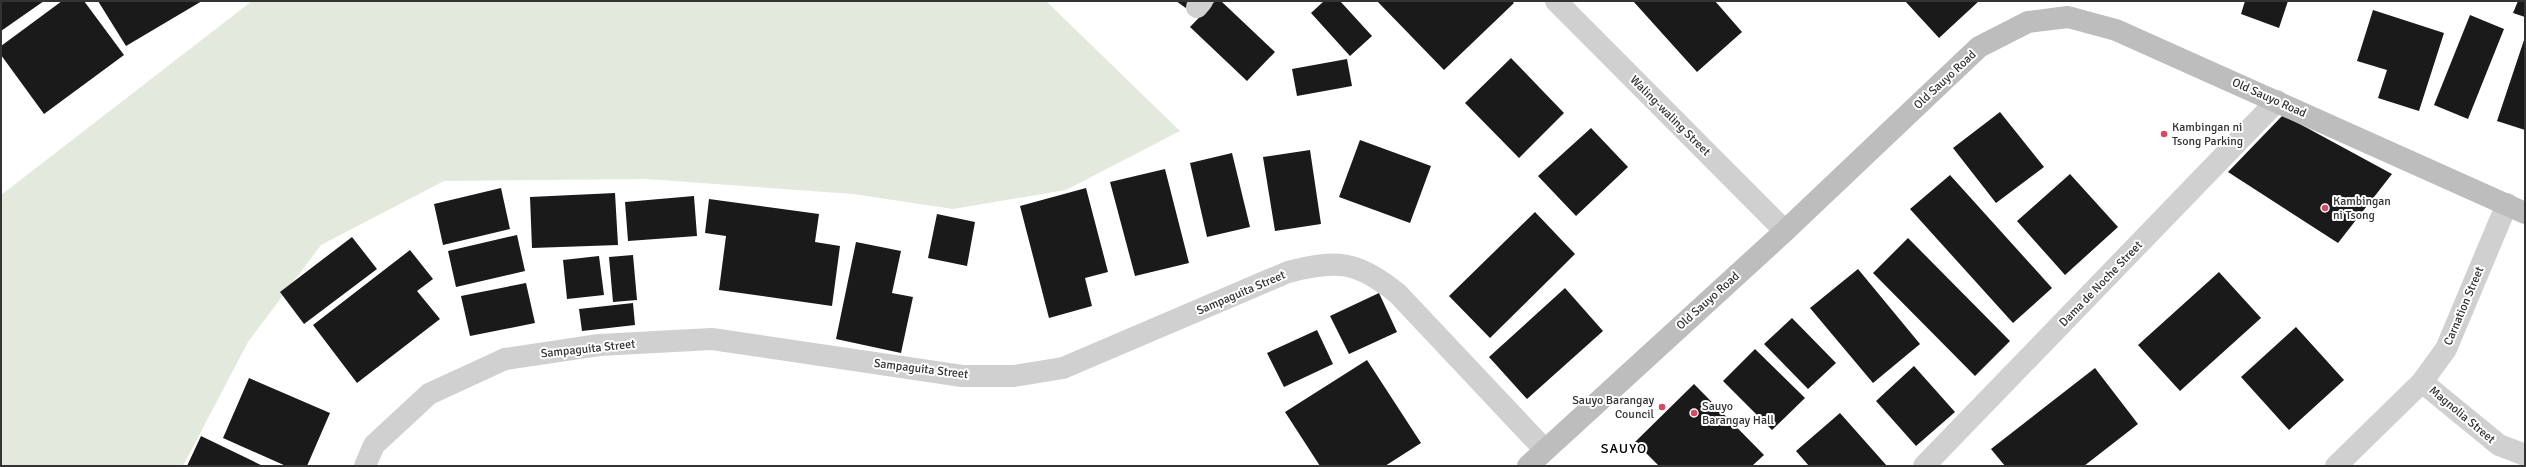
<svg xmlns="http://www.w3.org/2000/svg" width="2526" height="467" font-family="Signika,sans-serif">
<rect width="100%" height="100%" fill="#fff"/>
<path fill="#e4e9dd" d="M252 1H1046L1180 131 1066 190 953 209 853 194 646 179 444 181 321 245 248 342 183 466H1V195Z"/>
<path fill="#1a1a1a" d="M1 1H44L1 31Z
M62 1H84L124 55 44 114 1 55V46Z
M98 1H202L126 46Z
M1176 1H1198L1190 11Z
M1215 1H1221L1275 52 1247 81 1190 27Z
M1324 1H1340L1372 36 1350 56 1311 13Z
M1377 1H1512L1514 3 1444 70Z
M1633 1H1715L1742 32 1697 72Z
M1905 1H1979L1939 38Z
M2245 1H2288L2279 28 2241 14Z
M2518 1H2525V17L2513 13Z
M2373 10 2444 33 2419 111 2378 98 2387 70 2357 61Z
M2470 15 2504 29 2468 119 2434 105Z
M2525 37V130L2497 121Z
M1511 58 1564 113 1519 158 1465 103Z
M1347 59 1352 86 1297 96 1292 69Z
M2000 112 2044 167 1996 203 1953 148Z
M2283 115 2392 174 2338 243 2228 172Z
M1591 128 1628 167 1576 216 1538 176Z
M1360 140 1431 166 1410 223 1339 197Z
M1310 150 1321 224 1275 231 1263 157Z
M1232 153 1250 227 1207 237 1190 163Z
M1165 169 1189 263 1135 276 1110 182Z
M2070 174 2118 227 2065 275 2017 221Z
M1950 175 2052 288 2013 323 1910 209Z
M501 188 510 229 443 245 434 204Z
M1086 188 1108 272 1085 278 1092 306 1049 318 1020 206Z
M615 193 618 245 532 248 530 197Z
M694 196 697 236 628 241 625 202Z
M709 199 819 214 815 242 840 246 832 306 719 290 726 236 705 233Z
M1535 212 1575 254 1490 338 1449 296Z
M937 214 975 222 967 266 928 258Z
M517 235 525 271 456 287 448 251Z
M352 237 377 269 304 324 280 292Z
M1908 238 2010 341 1975 376 1873 273Z
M856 242 901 251 892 293 913 297 901 353 836 339Z
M410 250 433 279 417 291 440 319 357 383 313 325Z
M633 255 637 300 613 302 609 257Z
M599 256 604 295 567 299 563 260Z
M1858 269 1920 344 1873 383 1810 308Z
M2219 272 2261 318 2180 391 2138 345Z
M526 283 535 323 470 336 461 296Z
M1565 288 1603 331 1527 399 1489 357Z
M1379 293 1397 332 1349 354 1330 316Z
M633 303 635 325 582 331 579 309Z
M1792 318 1836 363 1808 389 1764 344Z
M2296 327 2344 380 2289 430 2241 377Z
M1317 330 1333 364 1284 387 1267 353Z
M1755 349 1805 398 1772 430 1723 381Z
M1367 360 1421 443 1385 466H1320L1285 412Z
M1914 366 1955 412 1916 446 1876 401Z
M2095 368 2138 424 2084 466H2005L1991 449Z
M249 378 330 413 307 466H286L223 438Z
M1694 384 1764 455 1752 466H1659L1635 442Z
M1840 413 1887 466H1809L1796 451Z
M201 436 263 466H187Z"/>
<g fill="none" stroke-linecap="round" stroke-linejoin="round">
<path stroke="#d0d0d0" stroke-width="22" d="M1556 1 1785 231
M1197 7 1202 1
M2422 382 2499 445 2525 455
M365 466 374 445 429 394 505 359 599 345 712 339 962 376H1014L1063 368 1288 272C1337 259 1358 261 1398 294L1545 450
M1924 466 2277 101
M2336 466 2422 382 2446 349 2507 204"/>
<path stroke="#bdbdbd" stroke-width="22" d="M1528 466 1785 231 1979 47 2028 22 2068 17 2116 30 2525 213"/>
</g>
<g fill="#d74861" stroke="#fff" stroke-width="1.5">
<circle cx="2164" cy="134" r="4"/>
<circle cx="2325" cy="208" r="4"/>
<circle cx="1662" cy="407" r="4"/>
<circle cx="1694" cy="413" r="4"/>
</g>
<g text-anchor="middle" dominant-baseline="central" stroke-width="4" stroke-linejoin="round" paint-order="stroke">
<g font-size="12" fill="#333" stroke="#fff">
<text transform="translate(1945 80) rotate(-43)">Old Sauyo Road</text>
<text transform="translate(2269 98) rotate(24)">Old Sauyo Road</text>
<text transform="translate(1670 116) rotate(45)">Waling-waling Street</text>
<text transform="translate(2101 284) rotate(-46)">Dama de Noche Street</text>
<text transform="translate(1241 293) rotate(-23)">Sampaguita Street</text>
<text transform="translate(1708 301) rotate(-42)">Old Sauyo Road</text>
<text transform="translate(2464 306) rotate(-67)">Carnation Street</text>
<text transform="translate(588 349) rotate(-6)">Sampaguita Street</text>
<text transform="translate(921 369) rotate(7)">Sampaguita Street</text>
<text transform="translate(2462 415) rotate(40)">Magnolia Street</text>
</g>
<g font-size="12" fill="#333" stroke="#fff" text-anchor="start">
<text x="2172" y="127">Kambingan ni<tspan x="2172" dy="14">Tsong Parking</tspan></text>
<text x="2333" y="201">Kambingan<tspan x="2333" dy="14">ni Tsong</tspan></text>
<text x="1654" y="400" text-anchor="end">Sauyo Barangay<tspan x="1654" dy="14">Council</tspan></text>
<text x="1702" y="406">Sauyo<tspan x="1702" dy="14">Barangay Hall</tspan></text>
</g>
<g font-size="14" letter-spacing="1" fill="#000" stroke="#fff">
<text x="1624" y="448">SAUYO</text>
</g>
</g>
<rect width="2526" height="467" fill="none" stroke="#333333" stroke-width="4"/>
</svg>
